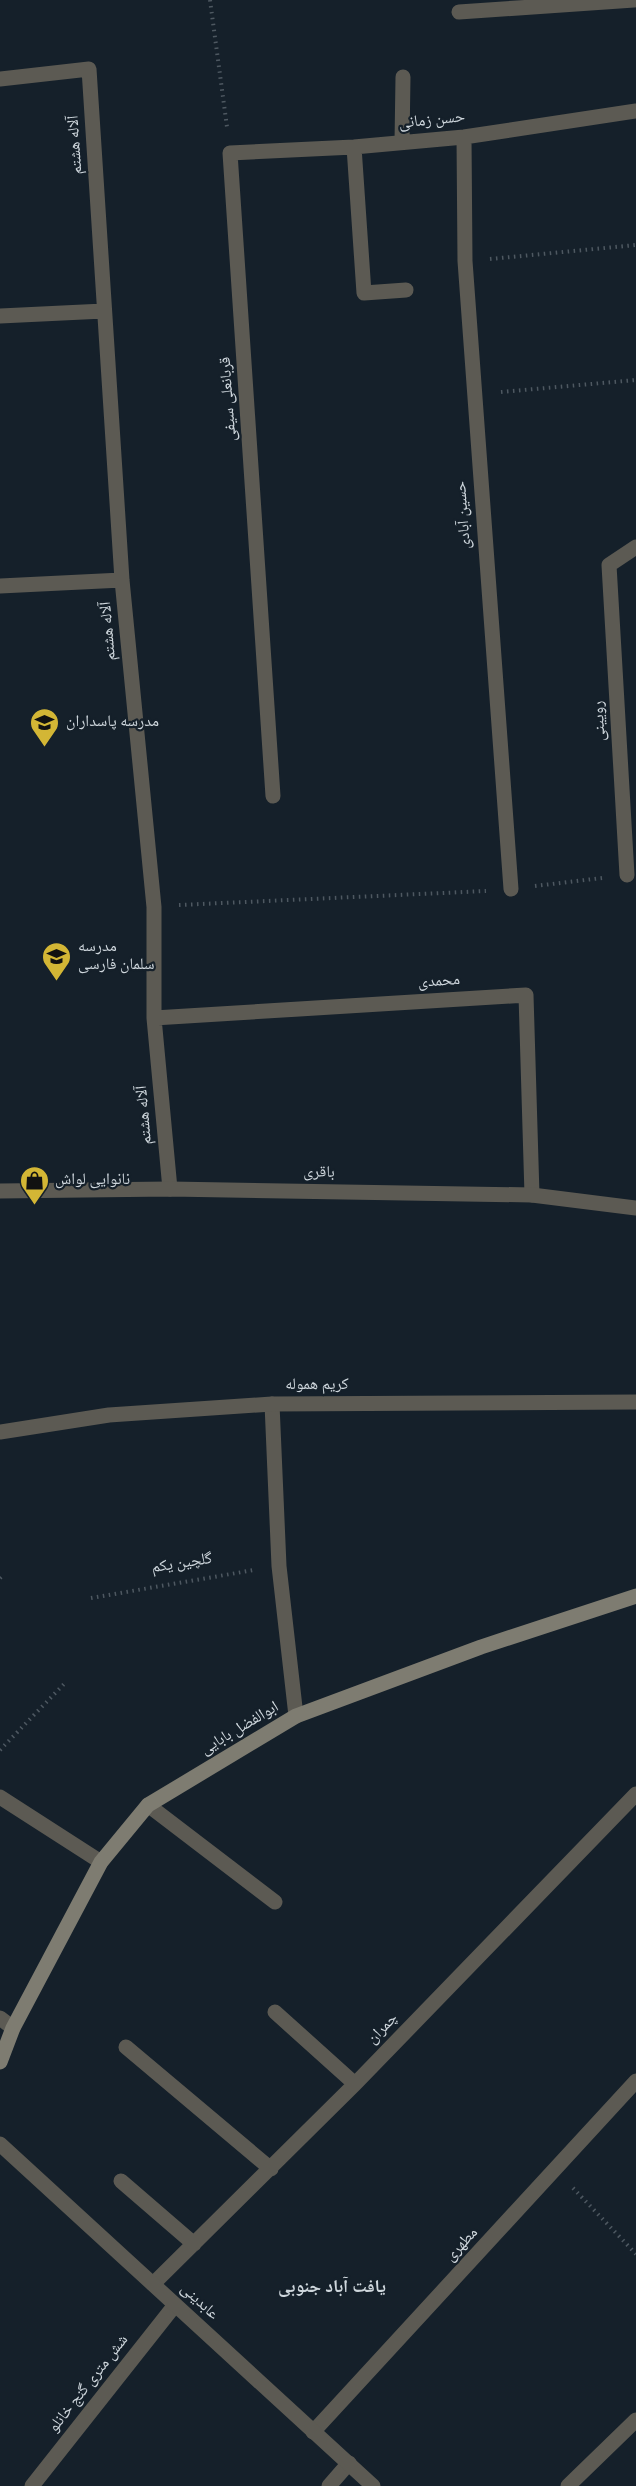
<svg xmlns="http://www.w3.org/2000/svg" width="636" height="2486" font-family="Georgia,'Noto Naskh Arabic',serif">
<rect width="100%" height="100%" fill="#15202a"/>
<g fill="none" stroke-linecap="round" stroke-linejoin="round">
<path stroke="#4e5861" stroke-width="4" stroke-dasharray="1.5 4.5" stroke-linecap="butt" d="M210 0 227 127
M490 259 636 245
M501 392 636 380
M535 886 602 878
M179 905 486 891
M0 1578 4 1574
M91 1598 254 1570
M0 1750 65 1683
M573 2188 636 2254"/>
<path stroke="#5c5a53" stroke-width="15" d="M459 12 634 0
M0 79 89 69 122 580 154 907V1018L170 1189
M464 137 465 261 511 889
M402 142 403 77
M354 147 364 293 406 290
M0 316 104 311
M0 586 122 580
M273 796 230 153 354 147 464 137 636 111
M627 875 609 565 636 547
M154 1018 526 995 532 1195
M272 1404 279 1566 296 1716
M0 1797 101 1862
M148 1805 275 1902
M275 2012 355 2084
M126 2047 271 2169
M121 2181 194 2244
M153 2284 355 2084 636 1794
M313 2432 636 2081
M32 2486 175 2305
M329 2486 349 2463
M568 2486 636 2420"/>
<path stroke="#5c5a53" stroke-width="15" d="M0 1191 170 1189 532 1195 636 1208
M0 1432 109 1415 272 1404 636 1402
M0 2018 13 2028
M0 2144 373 2486"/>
<path stroke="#7e7c71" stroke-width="15" d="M0 2062 13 2028 101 1862 148 1805 296 1716 481 1647 636 1596"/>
</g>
<defs>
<symbol id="school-pin" viewBox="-11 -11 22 30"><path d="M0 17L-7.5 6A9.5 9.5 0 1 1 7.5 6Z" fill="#d3b635" stroke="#15202a"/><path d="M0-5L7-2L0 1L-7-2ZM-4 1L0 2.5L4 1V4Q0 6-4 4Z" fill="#111"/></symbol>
<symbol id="shop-pin" viewBox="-11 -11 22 30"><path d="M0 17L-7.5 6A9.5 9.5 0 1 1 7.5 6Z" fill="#d3b635" stroke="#15202a"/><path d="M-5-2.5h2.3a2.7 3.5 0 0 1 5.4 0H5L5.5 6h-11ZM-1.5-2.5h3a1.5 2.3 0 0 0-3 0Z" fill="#111"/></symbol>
</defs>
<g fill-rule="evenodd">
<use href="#school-pin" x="28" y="706" width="33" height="45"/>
<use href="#school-pin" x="40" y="940" width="33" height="45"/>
<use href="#shop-pin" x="18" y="1164" width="33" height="45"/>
</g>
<g text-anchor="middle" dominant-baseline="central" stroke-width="4.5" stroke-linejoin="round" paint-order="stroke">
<g font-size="16" fill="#cfd7dd" stroke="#15202a">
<text transform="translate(432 121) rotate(-6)">حسن زمانی</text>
<text transform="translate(76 145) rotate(-94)">آلاله هشتم</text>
<text transform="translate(229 399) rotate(-94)">قربانعلی سیفی</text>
<text transform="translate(464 515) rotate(-94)">حسین آبادی</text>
<text transform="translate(109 631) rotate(-95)">آلاله هشتم</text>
<text transform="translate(600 721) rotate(-93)">رویینی</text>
<text transform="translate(439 982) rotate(-4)">محمدی</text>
<text transform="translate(145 1115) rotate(-95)">آلاله هشتم</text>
<text transform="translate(319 1173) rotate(1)">باقری</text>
<text x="317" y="1385">کریم هموله</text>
<text transform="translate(182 1564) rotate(-9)">گلچین یکم</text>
<text transform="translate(240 1729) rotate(-31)">ابوالفضل بابایی</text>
<text transform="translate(383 2029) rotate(-46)">چمران</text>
<text transform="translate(462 2245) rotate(-47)">مطهری</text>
<text transform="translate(199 2302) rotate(43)">عابدینی</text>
<text transform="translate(89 2384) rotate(-52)">شش متری گنج خانلو</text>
</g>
<g font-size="16" fill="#cfd7dd" stroke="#15202a" text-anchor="start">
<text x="66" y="722">مدرسه پاسداران</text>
<text x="78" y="947">مدرسه<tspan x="78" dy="18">سلمان فارسی</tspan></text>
<text x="55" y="1180">نانوایی لواش</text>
</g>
<g font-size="18" font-weight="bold" fill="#cfd7dd" stroke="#15202a">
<text x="332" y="2288">یافت آباد جنوبی</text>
</g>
</g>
</svg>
